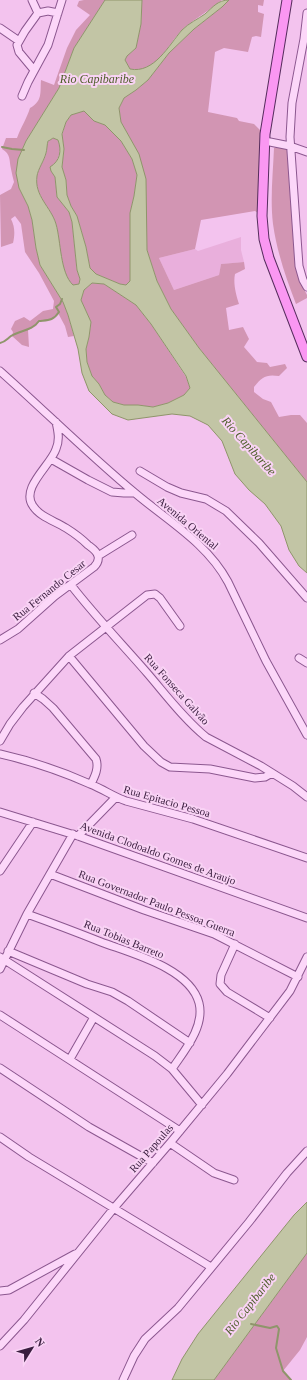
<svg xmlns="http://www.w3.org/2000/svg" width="307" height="1380" font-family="'Times New Roman',serif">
<rect width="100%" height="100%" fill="#f3c3ee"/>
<path fill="#e9afdc" d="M241 237V250L244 262 221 264 219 275 174 290 159 258 195 249 198 251Z"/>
<path fill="#d295b3" d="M84 0H105L74 48 59 88 26 141 18 159 19 188 28 206 32 220 36 248 40 265 63 302 68 315 74 336 68 337 65 326 58 313C53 321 48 320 39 321L36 326 28 330 29 347 22 345 12 336 13 332 11 329 15 321 24 317 30 321 43 311 53 309 54 301 39 273 25 252 21 224 15 216 11 219C15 227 15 234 13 243L1 247 0 195 11 189 14 182C13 178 12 174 11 169 9 160 11 154 2 149L6 138H17C21 127 27 118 30 108 43 101 40 92 41 80L54 85 67 48 76 30 90 15 77 6 79 1Z
M142 0H222C210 10 196 18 184 28 173 38 162 60 149 67 143 70 136 70 130 69L125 60 127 56 136 48 141 24Z
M229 0H264L263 6 258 5V12L264 14 261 37 256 36 252 37 248 52 224 48 215 52 208 112 237 118 239 121 254 124 261 131 258 213 255 211 201 220 195 249 159 258 174 290 219 275 221 264 244 262 245 269 235 274C233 283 236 295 239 304L226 308 229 330 243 327 249 339 244 347 257 362 267 363 270 367 285 364 287 368 279 376C266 374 262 377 254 387V392L263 399 271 402 279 417 291 415H300L307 423V482L199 348 171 309 157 281 147 250 146 220 130 138 121 122 119 108 124 98 136 90 148 80 169 53 194 29 222 7Z
M84 111 94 121 105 125 121 141 132 159 137 175 134 196 130 213V281L126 285 120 284 96 274 90 268 86 247 77 216 71 206 67 195 66 180 62 167 64 149 62 135 66 122 71 115Z
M53 138 58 140C63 154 57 159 51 171L55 177 57 197 69 212 72 222 77 270 80 279 79 284 73 285C59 272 61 242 56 224 51 207 34 196 37 176 38 169 44 161 46 154 47 150 46 144 48 142 49 140 51 139 53 138Z
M276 147 288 149 295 263 300 281 307 295V298L296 304C286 278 277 252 273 224 270 199 273 173 274 148Z
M92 283 104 284 136 305 151 324 186 377 190 388 184 395 168 403 153 407 138 405H124L113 402 105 395 99 384 92 376 87 362 86 349 89 337 91 322 81 300 84 290Z
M307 1253V1337L300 1350 283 1371 291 1380H214Z"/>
<path fill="#c2c5a5" stroke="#8f956b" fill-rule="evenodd" d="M105 0H142L141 24 136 48 127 56 125 60 130 69C154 74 169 45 182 30 189 23 198 19 205 14 213 7 218 0 229 0L222 7 194 29 169 53 148 80 136 90 124 98 119 108 121 122 139 154 146 179 147 250 157 281 171 309 199 348 307 482V573L299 566 289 550 281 526 265 504 249 490 235 474 222 441 208 425 190 416 172 414 128 420 112 414 89 391 82 373 78 349 68 315 63 302 40 265 36 248 32 220 28 206 19 188 16 173 18 159 26 141 59 88 74 48ZM84 111 94 121 105 125 121 141 132 159 137 175 134 196 130 213V281L126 285 120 284 96 274 90 268 86 247 77 216 71 206 67 195 66 180 62 167 64 149 62 134 66 122 71 115ZM53 138 58 140C62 151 60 161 50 167L51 171 55 177 57 197 69 212 72 222 77 270 80 279 79 284 73 285C60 273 61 241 56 224 51 207 34 196 37 176 38 169 44 161 46 153 47 150 47 144 48 141 49 141 53 138 53 138ZM92 283 104 284 136 305 151 324 186 376 190 388 184 395 168 403 153 407 138 405H124L113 402 105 395 99 384 92 376 87 362 86 349 89 337 91 322 81 300 84 290Z
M307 1202V1253L214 1380H172L182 1359 198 1334 294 1215Z"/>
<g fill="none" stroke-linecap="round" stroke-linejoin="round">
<path stroke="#8f956b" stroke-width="2" d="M2 147 12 149 24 150
M0 343C5 342 7 339 11 336 21 330 32 331 39 321 48 320 53 321 59 312L56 307 60 304 62 299
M251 1324 270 1328 277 1326 279 1329 276 1348 283 1371 291 1380"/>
<defs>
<path id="minor" d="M32 0 38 13
M307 13 304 39 292 103 290 137 299 266 303 280 307 287
M0 28 19 41
M34 70 19 52 17 45 25 31 38 13 48 11 58 13
M22 96 28 82 48 45 62 0
M265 141 290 146 307 152
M0 371C45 411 88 454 135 493 168 521 207 543 228 582L266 661 307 735
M51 459 88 480 112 492 124 493H134
M140 471 167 487 181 493 206 499 226 511 259 543 307 598
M98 556 132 535
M71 585C95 616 122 644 148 674 166 695 184 719 206 737L261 766 293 786 307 797
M0 640 18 629 55 596 94 567C97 564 99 560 98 556 97 551 92 548 88 545 81 538 74 533 66 528 55 521 40 517 33 506 20 488 51 465 56 449 60 440 58 431 56 422
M69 656 144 746 161 762 170 767 210 769 255 778 265 777 272 773
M299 658 307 663
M34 693 43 699 53 708 96 759C99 768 95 776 91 784
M0 741 10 724 23 707 69 656 147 595 155 594 160 598 180 626
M0 754C31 761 61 771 90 784 103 789 114 797 126 801L193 819 307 858
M0 812 78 836 307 918
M78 836 116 797
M0 871 33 822
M50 874 144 910 214 934 298 977
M27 914C52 923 76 932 101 942 130 953 190 968 199 1003 205 1027 184 1051 172 1069
M235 944 221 975 220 984 227 992 270 1018
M8 951 87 984 112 992 128 1001 190 1043
M0 957 155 1056 172 1069 202 1105
M0 969 27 914 73 834
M0 1015 180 1131
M70 1059 94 1017
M0 1068 89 1127 153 1163
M0 1137 29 1157 211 1267
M170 1143 214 1173 234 1180
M0 1291 9 1290 75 1254
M0 1346 24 1320 114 1208 170 1143 227 1074 290 991 307 957
M123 1380 134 1356 145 1339 178 1308 249 1222 287 1173 307 1151"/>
<path id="major" d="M287 0 265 134 262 216 264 239 269 258 307 357"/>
</defs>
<use href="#minor" stroke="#8b578f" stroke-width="9"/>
<use href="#major" stroke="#562c5d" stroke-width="11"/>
<use href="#minor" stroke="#fcd7f9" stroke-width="7"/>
<use href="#major" stroke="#fa97f2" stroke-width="9"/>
</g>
<g text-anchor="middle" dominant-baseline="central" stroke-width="4" stroke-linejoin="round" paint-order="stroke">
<g font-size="11" fill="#391d3e" stroke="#f9d3f5">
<text transform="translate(188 523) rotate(40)">Avenida Oriental</text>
<text transform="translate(49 590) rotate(-39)">Rua Fernando Cesar</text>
<text transform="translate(177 689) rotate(48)">Rua Fonseca Galvão</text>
<text transform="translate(167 801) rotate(16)">Rua Epitacio Pessoa</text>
<text transform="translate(158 853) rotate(20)">Avenida Clodoaldo Gomes de Araujo</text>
<text transform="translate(157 903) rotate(21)">Rua Governador Paulo Pessoa Guerra</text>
<text transform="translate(124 939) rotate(22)">Rua Tobias Barreto</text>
<text transform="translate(151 1148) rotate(-49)">Rua Papoulas</text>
</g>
<g font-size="12" font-style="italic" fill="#4e5f2a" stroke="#f9d3f5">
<text x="97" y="79">Rio Capibaribe</text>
<text transform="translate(249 446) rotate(48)">Rio Capibaribe</text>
<text transform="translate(250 1304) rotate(-52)">Rio Capibaribe</text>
</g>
</g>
<g transform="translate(32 1348) rotate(53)" stroke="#f9d3f5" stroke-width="3" paint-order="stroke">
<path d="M0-3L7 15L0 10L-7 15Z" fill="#391d3e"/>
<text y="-6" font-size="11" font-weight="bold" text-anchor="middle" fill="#391d3e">N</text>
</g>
</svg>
